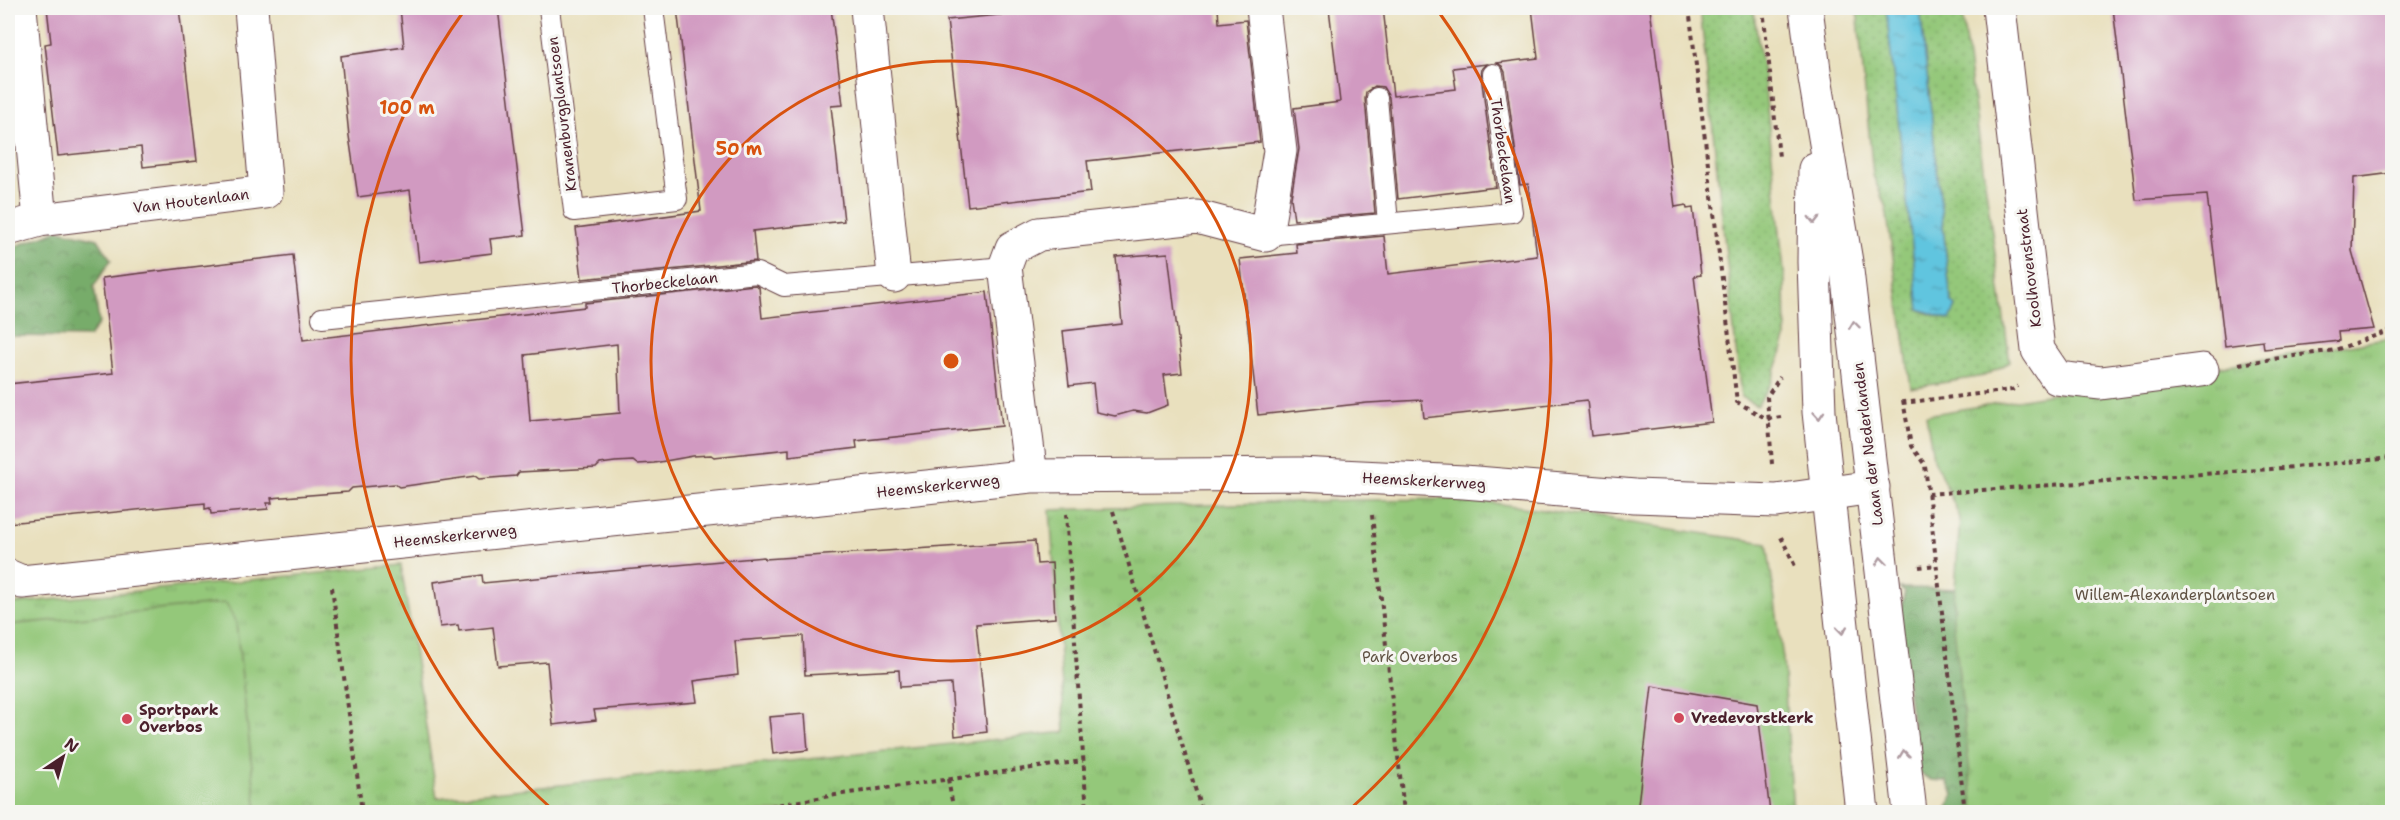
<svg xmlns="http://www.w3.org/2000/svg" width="2400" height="820" font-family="'Shantell Sans',sans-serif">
<defs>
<pattern id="grass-dots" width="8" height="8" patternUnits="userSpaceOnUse" patternTransform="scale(1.5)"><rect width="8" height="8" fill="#94c87a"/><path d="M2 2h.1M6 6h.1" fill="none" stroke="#81ab6a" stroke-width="1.8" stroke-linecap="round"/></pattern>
<pattern id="forest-crowns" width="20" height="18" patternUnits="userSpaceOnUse" patternTransform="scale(1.5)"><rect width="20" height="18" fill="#77ac6a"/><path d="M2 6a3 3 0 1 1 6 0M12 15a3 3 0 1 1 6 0" fill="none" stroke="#648b57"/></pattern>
<pattern id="park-tufts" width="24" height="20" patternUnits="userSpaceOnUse" patternTransform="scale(1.5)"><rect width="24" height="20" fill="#94c87a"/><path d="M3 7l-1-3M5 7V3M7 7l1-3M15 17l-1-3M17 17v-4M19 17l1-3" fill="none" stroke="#81ab6a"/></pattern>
<pattern id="water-ripples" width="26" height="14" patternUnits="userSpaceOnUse" patternTransform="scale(1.5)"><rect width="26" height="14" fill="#61c5df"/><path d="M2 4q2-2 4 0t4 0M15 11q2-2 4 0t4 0" fill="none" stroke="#529fb5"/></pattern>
</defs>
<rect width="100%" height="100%" fill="#f6f6f2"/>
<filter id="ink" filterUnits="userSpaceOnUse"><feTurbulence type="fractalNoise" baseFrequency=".0167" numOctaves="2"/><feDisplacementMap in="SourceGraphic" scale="12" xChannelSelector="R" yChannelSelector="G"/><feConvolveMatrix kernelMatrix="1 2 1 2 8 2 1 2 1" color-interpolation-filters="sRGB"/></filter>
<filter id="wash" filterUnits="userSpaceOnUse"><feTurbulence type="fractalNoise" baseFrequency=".008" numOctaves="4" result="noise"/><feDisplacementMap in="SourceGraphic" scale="24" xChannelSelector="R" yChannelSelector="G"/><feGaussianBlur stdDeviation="1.35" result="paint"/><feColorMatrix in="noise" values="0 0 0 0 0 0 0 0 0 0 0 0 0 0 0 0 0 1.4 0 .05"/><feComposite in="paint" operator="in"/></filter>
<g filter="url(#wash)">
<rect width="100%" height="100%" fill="#e9e0be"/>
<path fill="url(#grass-dots)" stroke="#6f7452" stroke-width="1.5" d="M1700 8H1753L1764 79 1785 281 1786 339 1771 384 1757 406 1741 397Z
M1857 8H1886L1919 309C1927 315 1940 316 1949 320L1956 307 1951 302 1920 8H1961L2010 362 1984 376 1911 388 1886 208 1873 175Z"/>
<path fill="url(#forest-crowns)" stroke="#60664a" stroke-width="1.5" d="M59 230 98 239 111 260 94 286 99 323 89 337 8 336V249Z
M1899 588 1966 589 2089 812H1946L1954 794 1946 781 1931 780 1919 773 1898 620 1905 592Z"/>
<path fill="url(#park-tufts)" stroke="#6f7452" stroke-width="1.5" d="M2392 338V812H1974L1953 618 1960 518 1933 457 1926 415Z
M1468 499 1767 543 1783 659 1793 812H8V604L401 565 437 798 1065 732 1050 510 1355 500Z"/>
<path fill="#94c87a" stroke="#6f7452" stroke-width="1.5" d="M226 603 236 623 257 812H8V625Z"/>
<path fill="url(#water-ripples)" stroke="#567285" stroke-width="1.5" d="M1886 8H1920L1951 302 1956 306 1950 320 1919 309Z"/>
<g id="blocks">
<path fill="#d19ac1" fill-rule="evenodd" d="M47 8H179L197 161 143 167 141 147 58 156 45 44 51 43Z
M400 8H498L525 235 490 239 492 253 419 262 410 190 358 197 349 136 341 56 404 47Z
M677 8H831L843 105 831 106 844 221 753 231 756 261 582 279 576 228 701 211Z
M1072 8H1218L1219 23 1246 20 1260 142 1087 161 1091 192 968 206 947 20Z
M1329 8H1383L1393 96 1456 89 1453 68 1487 64 1482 69 1481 76 1496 187 1398 199 1389 97 1383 87 1375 86 1366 92 1365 99 1375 213 1294 220 1291 198 1299 149 1294 108 1340 102Z
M1532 8H1650L1675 207 1686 205 1687 209 1693 208 1701 275 1694 276 1712 422 1591 436 1587 400 1424 418 1422 400 1367 403 1258 415 1240 259 1297 253 1296 244 1384 236 1388 274 1537 256 1528 184 1520 185 1505 72 1502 66 1497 63 1538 58Z
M2113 8H2392V173L2354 178 2352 251 2374 329 2338 332 2339 341 2264 349 2263 341 2225 346 2207 195 2136 200Z
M1168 253 1182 373 1164 375 1168 405 1147 413 1133 411 1115 416 1096 412 1093 383 1069 386 1063 331 1122 324 1116 257Z
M293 255 303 340 585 307V303L755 285 759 287 762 318 987 292 1002 426 856 441 857 448 789 456V449L714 457 711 455 693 456 654 463 637 464 633 461 615 462 600 464 596 468 519 472 516 476 479 479 475 476 399 487 395 484 352 488 348 492 271 498 272 503H267L268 509 211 514 210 508 205 509V503L8 523V384L113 373 102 278ZM617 344 620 413 530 421 525 355Z
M1035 541 1037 564 1052 563 1055 618 976 624 987 732 955 736 951 684 900 687 899 670 805 675 803 636 735 641 738 675 694 681 697 702 594 710 596 720 553 725 547 662 498 666 493 627 459 631 458 625 440 627 434 582 482 575 483 583 764 557 765 559Z
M1652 686 1757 704 1770 813H1637Z
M805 714 808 750 773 754 769 717Z"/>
</g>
</g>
<g filter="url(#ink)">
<use href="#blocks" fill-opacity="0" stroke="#623c41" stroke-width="1.5"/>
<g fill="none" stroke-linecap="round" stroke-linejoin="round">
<defs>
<path id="lane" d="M549 8 574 211 677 199 653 8
M1377 98 1388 223
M1266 235 1512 212 1493 74
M322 318 757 273 784 286 1005 267"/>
<path id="street" d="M20 8 40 220
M867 8 894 276
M1999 8 2038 350 2057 378 2101 383 2202 370
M8 229 40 220 266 192 251 8
M1031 476 1005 267 1012 248 1039 234 1197 217 1266 235 1280 151 1263 8
M8 576 22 582 1031 476 1299 474 1464 482 1635 496 1776 501 1873 487"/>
<path id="secondary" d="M1806 8 1815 78 1846 262 1910 812
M1815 169 1814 262 1819 412 1862 812"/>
</defs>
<use href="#lane" stroke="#623c41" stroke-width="22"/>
<use href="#street" stroke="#623c41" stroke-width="35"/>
<use href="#secondary" stroke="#623c41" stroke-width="35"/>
<path stroke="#623c41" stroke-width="4" stroke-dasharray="4.5 4.5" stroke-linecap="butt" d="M1689 8 1737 402 1767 419 1781 417
M1763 8 1779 157
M2239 364 2335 350 2392 330
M1903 400 1911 446 1925 465 1965 812
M1902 403 2012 390 2018 386
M1772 464 1767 397 1780 377
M1928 494 2271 469 2392 458
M1113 511 1202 812
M1066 514 1087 812
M1372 515 1404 812
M1781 537 1796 568
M1919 567 1936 565
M332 587 362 812
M948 779 954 812
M797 802 799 812
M735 812 842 794 1083 761"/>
<use href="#lane" stroke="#fff" stroke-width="20"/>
<use href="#street" stroke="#fff" stroke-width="33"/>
<use href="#secondary" stroke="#fff" stroke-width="33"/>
</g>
<defs><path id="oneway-chevron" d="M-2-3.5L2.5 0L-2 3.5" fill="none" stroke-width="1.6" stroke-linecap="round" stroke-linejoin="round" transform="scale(1.5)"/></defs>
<g stroke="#ae9aa0">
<use href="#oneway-chevron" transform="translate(1814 220) rotate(90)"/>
<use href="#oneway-chevron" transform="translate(1854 325) rotate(-97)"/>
<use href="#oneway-chevron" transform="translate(1819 415) rotate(86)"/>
<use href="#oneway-chevron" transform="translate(1881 561) rotate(-96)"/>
<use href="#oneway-chevron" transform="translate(1842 630) rotate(84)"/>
<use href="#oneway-chevron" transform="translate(1904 754) rotate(-97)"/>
</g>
</g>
<g fill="none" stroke="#d8530f" stroke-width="3">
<circle cx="951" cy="361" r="300"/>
<path d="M553 810A600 600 0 0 1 466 8M1436 8A600 600 0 0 1 1349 810"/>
</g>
<g fill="#d1495b" stroke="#f6f6f2" stroke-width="2">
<circle cx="1679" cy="718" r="6"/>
<circle cx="127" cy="719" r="6"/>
</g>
<g text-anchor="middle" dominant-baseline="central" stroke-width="6" stroke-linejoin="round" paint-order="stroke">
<g font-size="15" fill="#4a1f2b" stroke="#f6f6f2">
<text transform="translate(562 114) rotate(-97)">Kranenburgplantsoen</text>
<text transform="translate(1503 151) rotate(82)">Thorbeckelaan</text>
<text transform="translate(191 201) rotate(-7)">Van Houtenlaan</text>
<text transform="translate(2029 268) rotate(-97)">Koolhovenstraat</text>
<text transform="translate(665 283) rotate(-6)">Thorbeckelaan</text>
<text transform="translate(1868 444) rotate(-97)">Laan der Nederlanden</text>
<text transform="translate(1424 481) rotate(3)">Heemskerkerweg</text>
<text transform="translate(938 486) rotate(-6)">Heemskerkerweg</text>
<text transform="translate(455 536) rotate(-6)">Heemskerkerweg</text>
</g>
<g font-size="15" fill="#605243" stroke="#f6f6f2">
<text x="2175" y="595">Willem-Alexanderplantsoen</text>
<text x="1410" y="657">Park Overbos</text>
</g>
<g font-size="15" font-weight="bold" fill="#4a1f2b" stroke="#f6f6f2" text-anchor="start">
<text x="139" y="710">Sportpark<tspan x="139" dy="17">Overbos</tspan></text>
<text x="1691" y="718">Vredevorstkerk</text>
</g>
</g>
<circle cx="951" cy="361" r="9" fill="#d8530f" stroke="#f6f6f2" stroke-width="3"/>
<g font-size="18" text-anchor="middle" font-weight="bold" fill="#d8530f" stroke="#f6f6f2" stroke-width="6" stroke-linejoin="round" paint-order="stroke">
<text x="407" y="114">100 m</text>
<text x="739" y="155">50 m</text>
</g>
<rect width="2400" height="820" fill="none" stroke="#f6f6f2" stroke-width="30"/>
<g transform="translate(63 757) rotate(36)" stroke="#f6f6f2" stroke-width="4.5" paint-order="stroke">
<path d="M0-4.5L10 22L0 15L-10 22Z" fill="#4a1f2b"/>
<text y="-9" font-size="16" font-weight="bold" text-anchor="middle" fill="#4a1f2b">N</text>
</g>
</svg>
